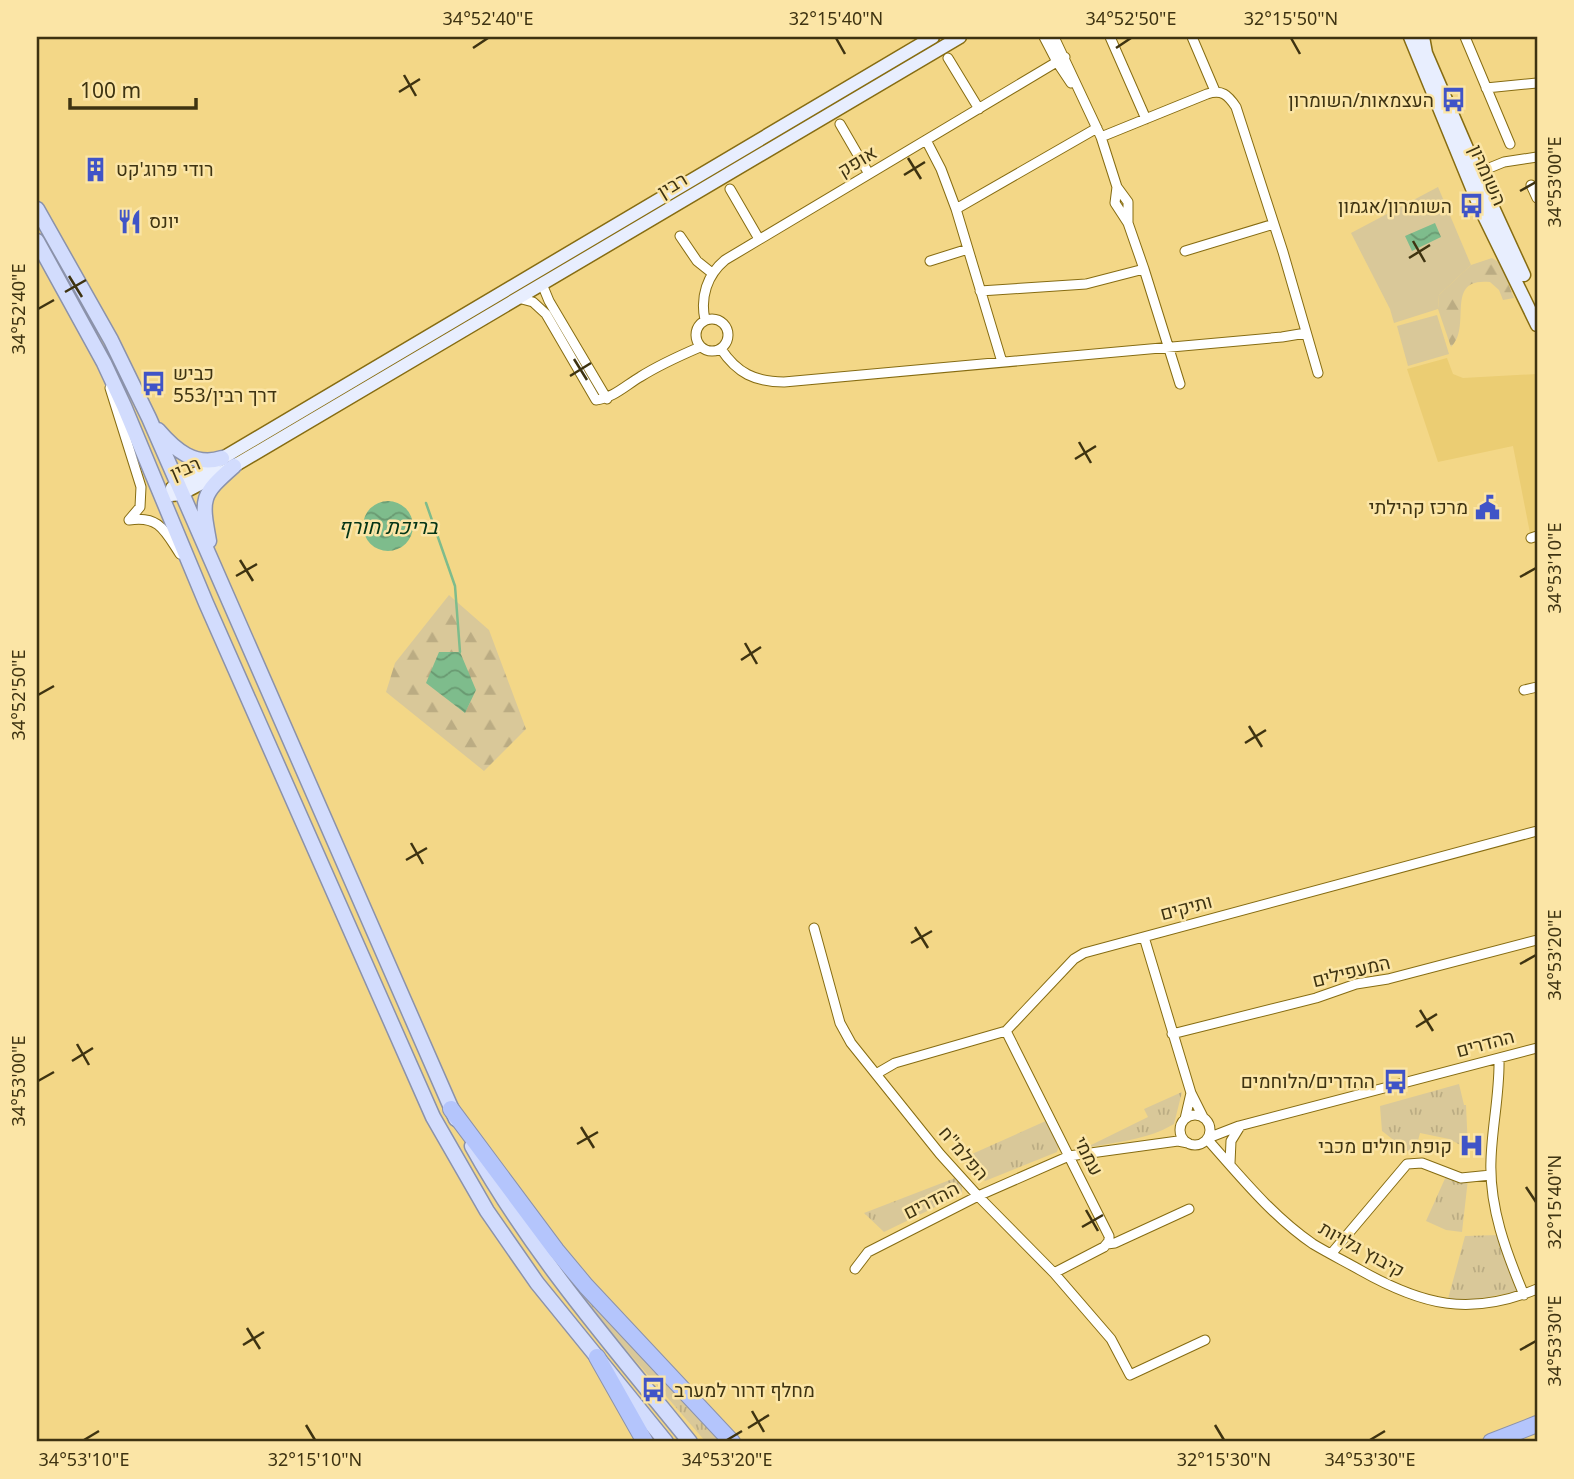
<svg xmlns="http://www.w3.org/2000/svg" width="1574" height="1479" font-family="'Noto Sans',Heebo,sans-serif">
<defs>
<pattern id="grass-tufts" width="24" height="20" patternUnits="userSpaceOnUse" patternTransform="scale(1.75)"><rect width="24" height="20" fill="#d9c899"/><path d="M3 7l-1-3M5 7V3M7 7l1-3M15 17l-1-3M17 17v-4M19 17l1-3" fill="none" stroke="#bbac83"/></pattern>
<pattern id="forest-firs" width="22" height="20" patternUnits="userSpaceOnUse" patternTransform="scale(1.75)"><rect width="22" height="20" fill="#d9c899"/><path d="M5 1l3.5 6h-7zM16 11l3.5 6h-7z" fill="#bbac83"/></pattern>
<pattern id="water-waves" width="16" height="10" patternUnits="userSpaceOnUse" patternTransform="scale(1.75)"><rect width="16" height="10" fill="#7ebc8c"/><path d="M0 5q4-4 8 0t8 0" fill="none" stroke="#699971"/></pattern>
</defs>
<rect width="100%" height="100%" fill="#f3d787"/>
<path fill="#ebcd73" d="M1447 358 1453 374 1463 378 1537 374V531L1530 533 1513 446 1438 462 1407 369Z"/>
<path fill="url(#grass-tufts)" d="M1459 1084 1464 1105H1466L1468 1149 1449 1139 1420 1133 1414 1156 1382 1131 1380 1106Z
M1182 1092 1174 1124C1147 1140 1116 1142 1085 1148L1148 1117 1144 1109Z
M1048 1120 1059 1146 1057 1152 985 1181 963 1158Z
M1447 1174 1468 1179 1462 1232 1446 1230 1426 1221Z
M955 1178 962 1184V1194L884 1232 864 1213Z
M1500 1235 1518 1289 1515 1292 1472 1300 1448 1299 1465 1236Z
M577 1282 719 1440 705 1441 570 1285Z"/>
<path fill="url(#forest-firs)" d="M1492 258 1500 263 1514 298 1503 300 1499 290 1490 282C1443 277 1473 326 1451 347L1438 309 1439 295 1471 265Z
M449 595 489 630 526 729 484 771 386 692 395 663Z"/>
<path fill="#d9c899" d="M1438 187 1471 265 1439 295 1438 309 1394 323 1390 309 1351 233Z
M1437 315 1449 354 1408 366 1397 326Z"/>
<path fill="url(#water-waves)" d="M1435 223 1441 237 1412 251 1405 236Z
M363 526a25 25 0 1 1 50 0a25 25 0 1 1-50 0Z
M439 652H460L476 690 465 713 426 683Z"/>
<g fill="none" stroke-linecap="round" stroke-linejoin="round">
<path stroke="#7ebc8c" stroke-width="2.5" d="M426 503 455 586 460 652"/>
<defs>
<path id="street" d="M1044 37 1057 62 1071 83
M1054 37 1101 137 1117 187 1128 202V222
M1110 37 1146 119
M1192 37 1215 91
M1465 37 1510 144
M948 58 979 109
M1486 88 1537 83
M840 124 869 174
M1101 137 1207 94C1222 89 1228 95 1236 107L1283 252 1318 373
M926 140 941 169 956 209 1002 362
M1472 175 1504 162 1537 157
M1531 185 1537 198
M1117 187 1115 203 1128 223 1144 269 1180 384
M730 189 759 239
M956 209 1097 128
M680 236 697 261 712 273
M1185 251 1274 224
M930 261 968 249
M542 284 549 301 607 399
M980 291 1086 284 1144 269
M518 298 533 302 546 314 596 400C613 398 625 386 640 377 659 365 679 356 700 347
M696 335a16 16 0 1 1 32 0a16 16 0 1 1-32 0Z
M705 320C700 297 707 275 725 260L1065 57
M721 349C737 373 755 382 784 382L1282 337 1306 333
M110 388 141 487 140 507 129 520
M129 520C159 515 165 531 180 554
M1531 538 1537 536
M1524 690 1537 687
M814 928 840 1023 851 1043 940 1154 978 1196 1054 1273 1111 1339 1130 1375 1205 1340
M1144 937 1191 1093 1203 1117
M1006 1031 1109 1236V1241L1104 1247 1054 1273
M1172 1034 1316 998 1356 984 1388 979 1537 940
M1499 1058C1500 1092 1492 1126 1491 1160 1489 1207 1506 1252 1524 1295
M876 1074 895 1063 1006 1031 1074 959 1084 953 1537 831
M1180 1130a15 15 0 1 1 30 0a15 15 0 1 1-30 0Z
M1185 1119 1191 1093
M1208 1138 1239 1126 1537 1048
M1207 1139C1240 1176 1272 1216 1313 1244 1328 1253 1344 1261 1360 1270 1422 1305 1469 1317 1537 1289
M1230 1163 1231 1141 1239 1128
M1107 1244 1115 1243 1189 1209
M1331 1254 1407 1164 1422 1163 1461 1178 1491 1175
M855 1269 868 1252 978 1196 1069 1156 1178 1141 1188 1143"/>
<path id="secondary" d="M1410 37 1480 208 1537 325
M1423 37 1426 53 1485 190 1524 275
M172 488 933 37
M161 496 181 494 234 466 960 37"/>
<path id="primary" d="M37 209 111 340 149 418 456 1119
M37 241 104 363 124 406 206 603 433 1117 487 1211 537 1283 666 1442
M158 430C175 450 195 467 222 458
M209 541C201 498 201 495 234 466
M472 1146C532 1254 613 1347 690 1442"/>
<path id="highway" d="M451 1109 556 1250 586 1286 732 1442
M597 1357 645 1442
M1491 1442 1537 1424"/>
</defs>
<use href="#street" stroke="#866c12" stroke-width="11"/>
<use href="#secondary" stroke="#866c12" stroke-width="15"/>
<use href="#primary" stroke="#8b92aa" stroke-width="17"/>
<use href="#highway" stroke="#8b92aa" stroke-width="18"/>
<use href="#street" stroke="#fff" stroke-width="9"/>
<use href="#secondary" stroke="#e8eefe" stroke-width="12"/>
<use href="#primary" stroke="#d2dcfd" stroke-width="14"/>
<use href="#highway" stroke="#b4c5fc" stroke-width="16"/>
</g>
<path fill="none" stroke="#3e3311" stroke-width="2.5" d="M836 38 845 54M1291 38 1300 54M473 48 488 38M1116 48 1131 38M404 75 416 96M399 92 420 79M908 158 921 179M904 175 925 162M1520 191 1536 182M1413 241 1425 262M1409 258 1430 245M69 276 82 297M65 292 86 280M38 309 54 300M574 359 587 380M570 376 591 363M1079 442 1091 463M1075 459 1096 446M240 560 253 581M236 576 257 564M1520 577 1536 568M745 643 757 664M741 660 761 647M38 695 54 686M1249 726 1262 747M1245 743 1266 730M411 843 423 864M406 860 427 848M915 927 928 948M911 943 932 931M1520 964 1536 955M1420 1010 1433 1031M1416 1027 1437 1014M77 1044 89 1065M72 1061 93 1048M38 1081 54 1072M581 1127 594 1148M577 1144 598 1132M1526 1187 1536 1202M1086 1210 1098 1231M1082 1227 1103 1215M247 1328 260 1349M243 1345 264 1332M1520 1350 1536 1341M752 1411 764 1432M306 1425 315 1440M1215 1425 1224 1440M748 1428 769 1415M84 1440 99 1431M727 1440 742 1431M1370 1440 1385 1431"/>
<defs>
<symbol id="bus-bare" viewBox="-9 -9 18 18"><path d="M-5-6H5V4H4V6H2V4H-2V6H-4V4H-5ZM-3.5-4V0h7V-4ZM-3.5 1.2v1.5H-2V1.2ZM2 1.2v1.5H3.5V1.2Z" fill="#4054c7" stroke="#fbe5a6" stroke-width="2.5" paint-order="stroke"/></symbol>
<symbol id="building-bare" viewBox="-9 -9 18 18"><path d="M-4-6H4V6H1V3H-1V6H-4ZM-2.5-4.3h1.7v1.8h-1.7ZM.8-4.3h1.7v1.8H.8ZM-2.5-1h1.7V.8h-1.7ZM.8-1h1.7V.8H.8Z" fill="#4054c7" stroke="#fbe5a6" stroke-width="2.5" paint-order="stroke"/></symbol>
<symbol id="restaurant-bare" viewBox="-9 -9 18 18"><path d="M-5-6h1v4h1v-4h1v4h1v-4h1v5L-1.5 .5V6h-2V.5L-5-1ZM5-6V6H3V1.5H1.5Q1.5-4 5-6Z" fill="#4054c7" stroke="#fbe5a6" stroke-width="2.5" paint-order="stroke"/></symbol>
<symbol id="civic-bare" viewBox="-9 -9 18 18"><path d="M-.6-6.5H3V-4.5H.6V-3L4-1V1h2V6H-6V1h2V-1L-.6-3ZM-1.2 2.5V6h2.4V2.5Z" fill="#4054c7" stroke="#fbe5a6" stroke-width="2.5" paint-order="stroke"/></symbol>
<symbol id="hospital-bare" viewBox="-9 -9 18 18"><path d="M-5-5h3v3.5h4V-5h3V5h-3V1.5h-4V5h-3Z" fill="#4054c7" stroke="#fbe5a6" stroke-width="2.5" paint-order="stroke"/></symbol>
</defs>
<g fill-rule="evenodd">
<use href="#bus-bare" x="1436" y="82" width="35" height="35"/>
<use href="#building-bare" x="78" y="152" width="35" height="35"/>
<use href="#bus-bare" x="1454" y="188" width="35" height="35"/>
<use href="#restaurant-bare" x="112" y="204" width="35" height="35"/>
<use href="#bus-bare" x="136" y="366" width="35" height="35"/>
<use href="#civic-bare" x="1470" y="490" width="35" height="35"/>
<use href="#bus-bare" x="1378" y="1064" width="35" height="35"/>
<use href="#hospital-bare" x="1454" y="1128" width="35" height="35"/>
<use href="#bus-bare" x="636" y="1372" width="35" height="35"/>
</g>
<g text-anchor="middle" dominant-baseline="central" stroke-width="5" stroke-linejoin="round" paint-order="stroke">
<g font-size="19" fill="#3e3311" stroke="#fbe5a6" text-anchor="end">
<text x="1434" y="100">העצמאות/השומרון</text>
<text x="116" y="169" text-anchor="start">רודי פרוג'קט</text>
<text x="1452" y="206">השומרון/אגמון</text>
<text x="149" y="221" text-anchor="start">יונס</text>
<text x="173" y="373" text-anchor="start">כביש<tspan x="173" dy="22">553/דרך רבין</tspan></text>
<text x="1468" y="507">מרכז קהילתי</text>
<text x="1375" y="1081">ההדרים/הלוחמים</text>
<text x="1452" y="1146">קופת חולים מכבי</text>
<text x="674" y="1390" text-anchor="start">מחלף דרור למערב</text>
</g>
<g font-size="19" fill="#3e3311" stroke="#fbe5a6">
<text transform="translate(857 161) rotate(-31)">אופק</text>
<text transform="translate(1488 175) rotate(66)">השומרון</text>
<text transform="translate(672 185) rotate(-31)">רבין</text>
<text transform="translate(185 468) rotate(-23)">רבין</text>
<text transform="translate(1186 907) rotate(-15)">ותיקים</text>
<text transform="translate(1351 971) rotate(-14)">המעפילים</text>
<text transform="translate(1485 1043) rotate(-15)">ההדרים</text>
<text transform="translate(964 1153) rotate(49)">הפלמ"ח</text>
<text transform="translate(1089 1156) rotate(63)">עממי</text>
<text transform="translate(931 1200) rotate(-27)">ההדרים</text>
<text transform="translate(1362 1249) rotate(29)">קיבוץ גלויות</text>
</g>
<g font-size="21" font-style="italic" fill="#033416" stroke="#fbe5a6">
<text x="388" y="526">בריכת חורף</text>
</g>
</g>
<rect width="1574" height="1479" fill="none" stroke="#fbe5a6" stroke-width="77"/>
<path d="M70 98v10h126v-10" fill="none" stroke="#3e3311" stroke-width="3.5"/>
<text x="80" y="98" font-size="21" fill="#3e3311" stroke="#fbe5a6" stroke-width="5" paint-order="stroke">100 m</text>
<rect x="38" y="38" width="1498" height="1402" fill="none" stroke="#3e3311" stroke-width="2.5"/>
<g font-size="18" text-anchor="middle" fill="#3e3311">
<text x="488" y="25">34°52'40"E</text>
<text x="836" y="25">32°15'40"N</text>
<text x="1131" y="25">34°52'50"E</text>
<text x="1291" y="25">32°15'50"N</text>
<text transform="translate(1555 182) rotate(-90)" y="6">34°53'00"E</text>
<text transform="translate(19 309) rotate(-90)" y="6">34°52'40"E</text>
<text transform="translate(1555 568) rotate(-90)" y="6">34°53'10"E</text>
<text transform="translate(19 695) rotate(-90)" y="6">34°52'50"E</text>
<text transform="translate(1555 955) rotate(-90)" y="6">34°53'20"E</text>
<text transform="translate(19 1081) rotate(-90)" y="6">34°53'00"E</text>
<text transform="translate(1555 1202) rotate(-90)" y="6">32°15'40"N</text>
<text transform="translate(1555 1341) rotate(-90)" y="6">34°53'30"E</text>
<text x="84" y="1466">34°53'10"E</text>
<text x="315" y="1466">32°15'10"N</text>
<text x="727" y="1466">34°53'20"E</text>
<text x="1224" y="1466">32°15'30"N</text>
<text x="1370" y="1466">34°53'30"E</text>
</g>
</svg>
